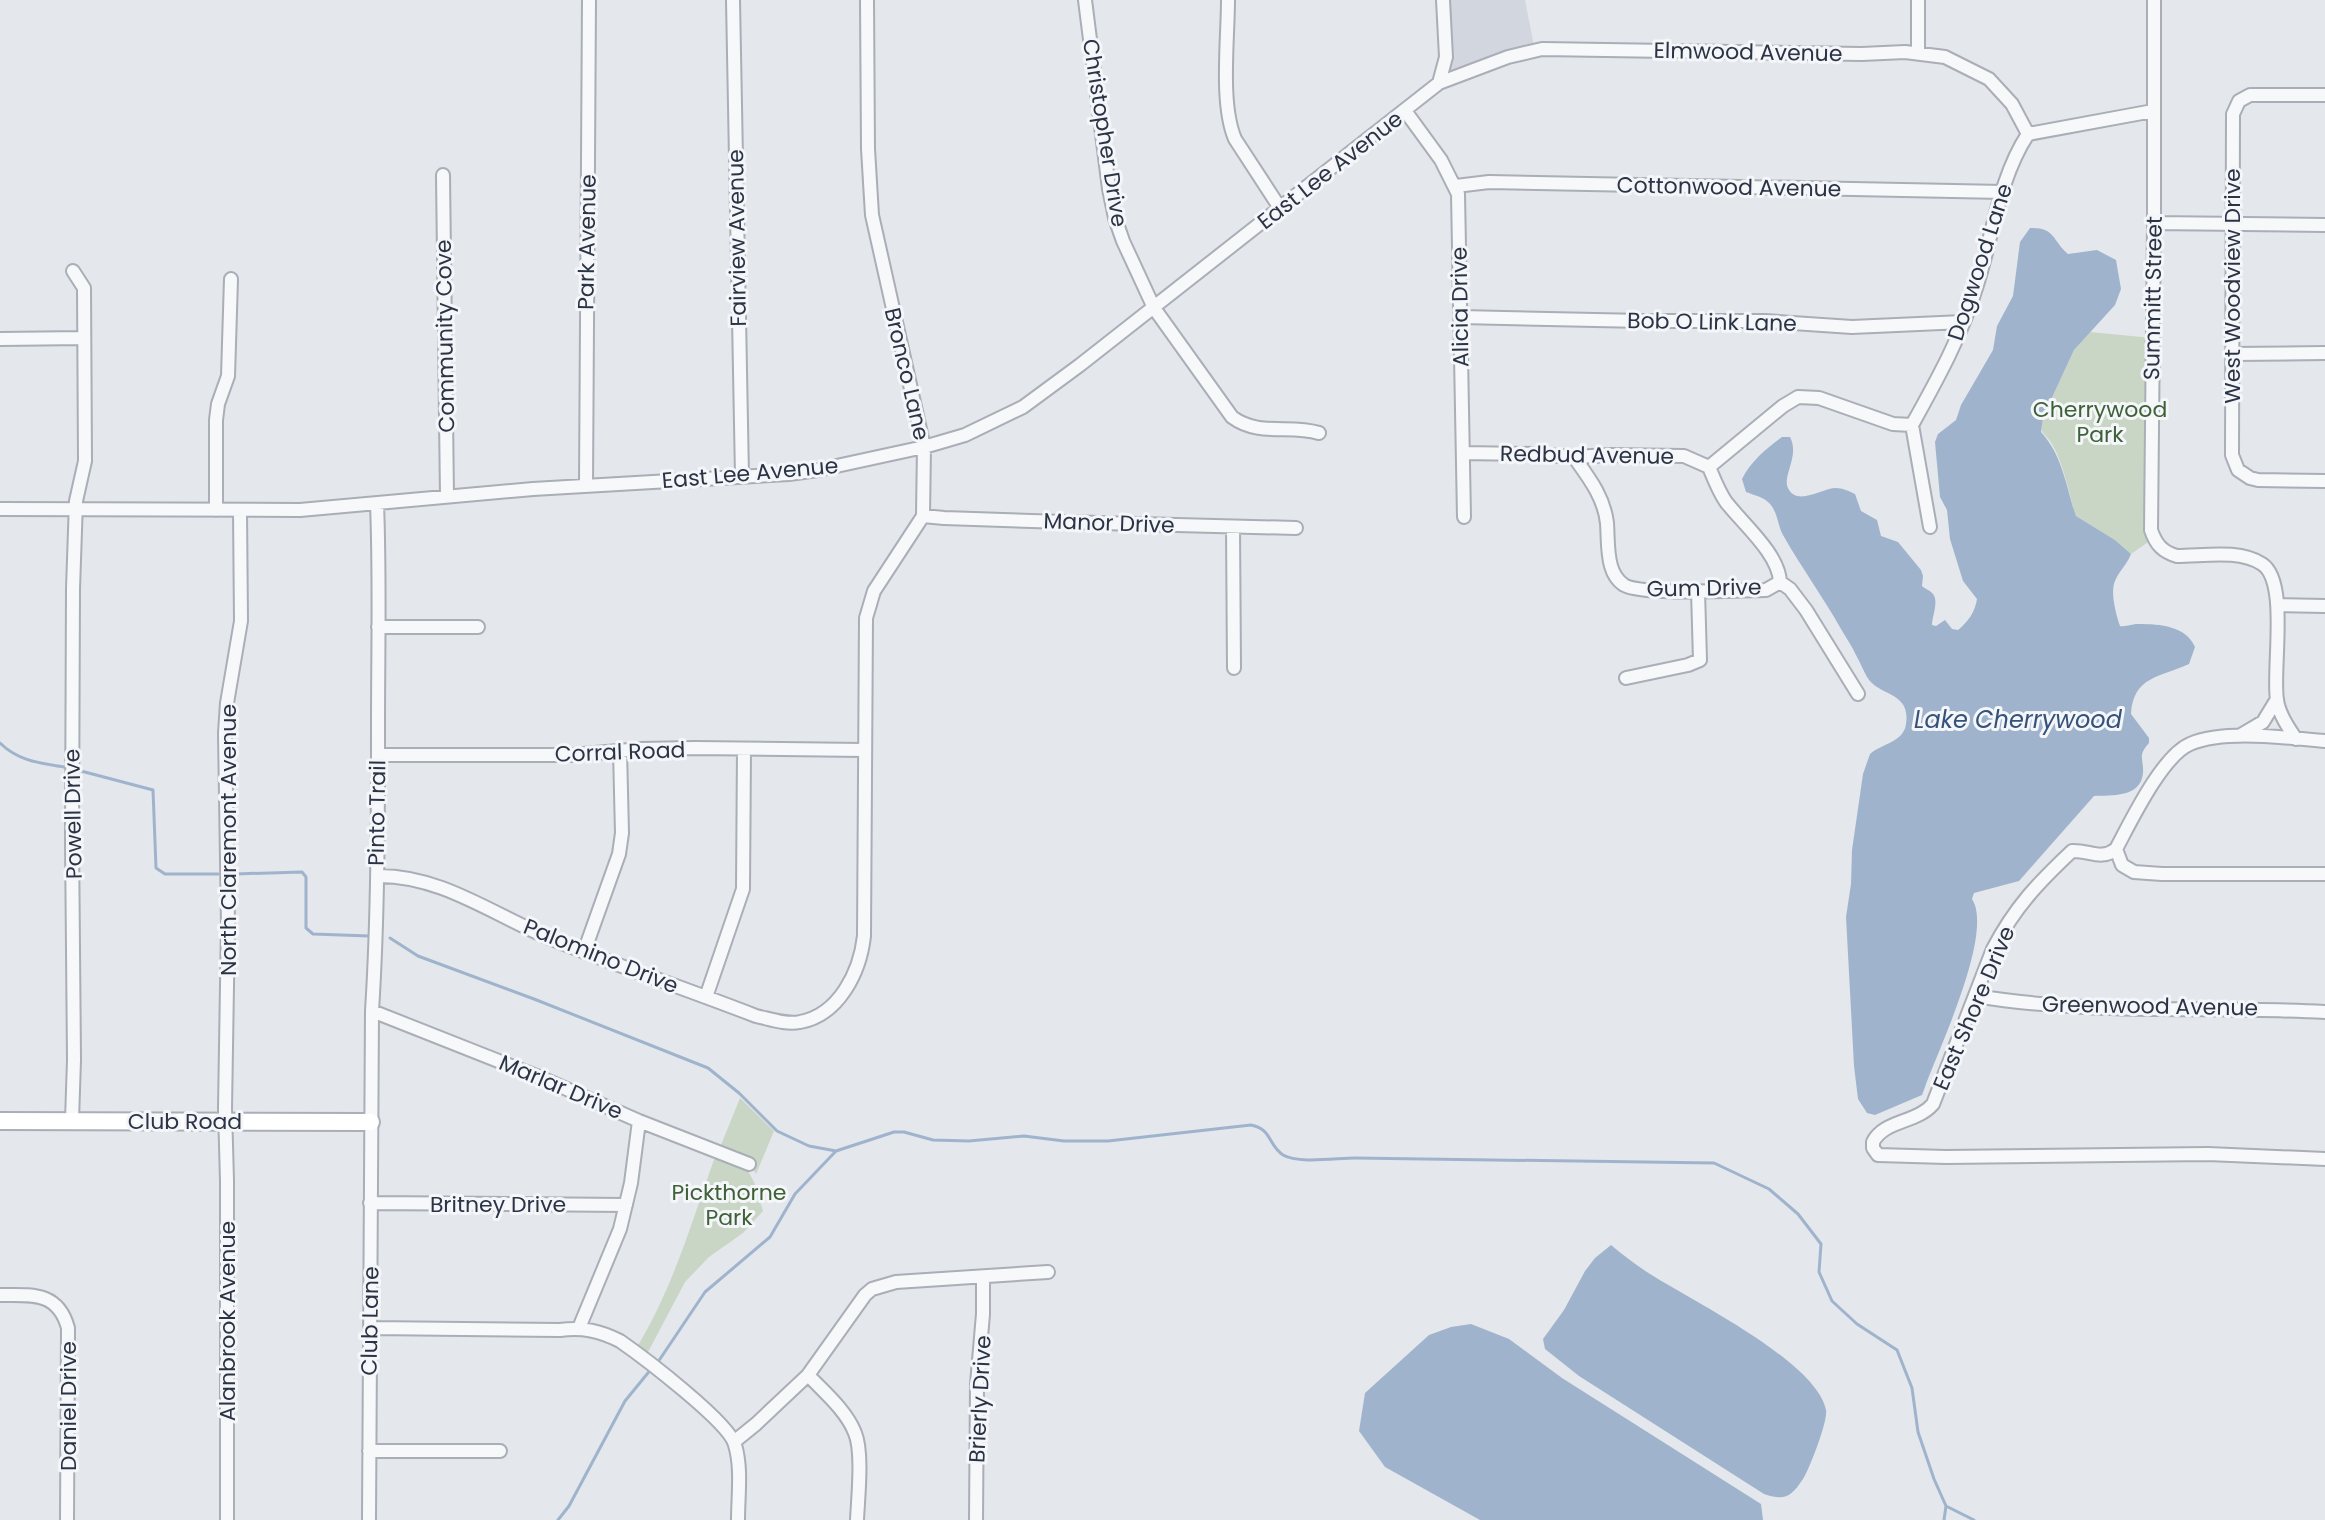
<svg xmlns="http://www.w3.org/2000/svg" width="2325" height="1520" font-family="Poppins,sans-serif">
<rect width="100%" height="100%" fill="#e4e7ec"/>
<path fill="#d2d6de" d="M1443 0H1525L1535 51 1439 83Z"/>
<path fill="#c9d6c5" d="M2090 332 2152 338 2154 538 2131 554 2115 540 2076 516C2068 492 2065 467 2052 444 2044 431 2038 434 2043 417L2074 350Z
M740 1098 774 1131 756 1174 749 1162 719 1150Z
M715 1157 747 1169 754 1182 763 1211 743 1233 709 1257 685 1282 647 1354 637 1347C673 1288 692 1221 715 1157Z"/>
<path fill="#9fb4cc" d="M2030 228C2055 227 2052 240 2068 254L2097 250 2116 260 2121 289 2115 305 2074 350 2043 417 2041 432C2063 456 2066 487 2076 516L2115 540 2131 554C2127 565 2117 573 2114 584 2111 595 2116 615 2120 626 2127 627 2131 624 2139 624 2160 624 2186 626 2195 647L2189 664C2161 677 2133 676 2131 714L2149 738V743C2137 756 2144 759 2143 773 2141 798 2111 795 2094 796L2019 881 1974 893 1972 899C1994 933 1939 1048 1925 1087L1922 1095 1875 1115 1867 1113 1858 1099 1854 1066 1846 917 1851 884 1852 850 1863 774 1870 754C1881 744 1904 742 1906 724 1911 691 1879 697 1867 677 1863 670 1860 662 1856 655 1852 646 1846 638 1841 629 1823 597 1801 567 1783 535 1777 524 1778 511 1768 502 1763 497 1754 495 1746 492L1742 479C1751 461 1766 449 1782 437H1790C1800 456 1782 476 1788 488 1797 507 1822 488 1836 488 1842 488 1849 491 1855 494L1861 511 1877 520 1881 536 1898 542 1921 570 1923 576 1922 586C1925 589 1930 590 1933 594 1939 601 1932 617 1932 625L1936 626 1945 620 1952 629 1958 630C1968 622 1975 612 1977 599L1963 581 1950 539 1947 510 1940 497 1935 442 1938 434 1956 420 1961 405 1993 350 1997 326 2013 296 2020 242Z
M1611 1245C1623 1255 1636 1265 1650 1274 1691 1300 1817 1362 1826 1410 1828 1421 1810 1468 1803 1479 1791 1497 1785 1501 1764 1494L1579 1376 1545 1349 1543 1339 1564 1310 1585 1271 1595 1258Z
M1471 1324 1509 1339 1562 1378 1761 1504 1763 1520H1480L1385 1467 1359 1431 1365 1393 1429 1335 1451 1327Z"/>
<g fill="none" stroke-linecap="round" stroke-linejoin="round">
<path stroke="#9fb4cc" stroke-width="3" d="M0 743C18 761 40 763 64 767
M81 771 153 790 156 868 165 874H218
M235 874 302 872 306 877V928L313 934 369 936
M390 938 418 956 534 999 708 1068 739 1093 777 1131 809 1146 836 1151
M658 1362 705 1292 770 1237 795 1194 836 1151 894 1132H904L933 1140 969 1141 1024 1136 1064 1141H1108L1251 1125C1272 1129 1268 1145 1283 1155 1298 1164 1337 1158 1355 1158L1714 1163 1769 1189 1798 1214 1821 1244 1819 1272 1832 1301 1857 1324 1897 1350 1912 1388 1918 1432 1934 1479 1946 1506 1974 1520
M558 1520 569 1506 625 1401 652 1368
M1944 1520 1946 1506"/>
<defs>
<path id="street" d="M733 0 742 476
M1085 0 1109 189 1115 218 1123 241 1154 308 1232 417C1259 437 1290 424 1319 433
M1228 0C1228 39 1220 104 1235 139L1280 208
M1918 0V53
M2154 0V223L2151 530C2156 545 2163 552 2177 556 2204 556 2239 549 2262 564 2289 581 2272 670 2277 700 2279 714 2288 727 2296 739
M1439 83 1508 57 1542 49 1862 54 1905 52 1945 57 1989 79 2012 104 2028 134
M2325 95H2250L2239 101 2233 114 2232 455 2238 470 2250 478 2258 480 2325 481
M1406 112 1441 160 1458 194 1464 517
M443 175 447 497
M1456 186 1489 182 2003 192
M2154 223 2325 225
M1461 317 1643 321H1765L1852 327 1963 322
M0 339 84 338
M2233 354 2325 353
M1912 425 1930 527
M1463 453 1534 454 1574 457 1610 455 1684 456 1709 467
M1574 457C1589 478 1604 497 1607 523 1608 537 1607 552 1611 566 1613 573 1618 581 1624 585 1642 596 1740 590 1766 590L1780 582C1779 554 1743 524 1726 502 1719 492 1714 479 1709 467
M1709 467 1783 406 1798 397 1819 398 1893 424 1912 425C1937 380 1962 335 1977 285 1993 235 1999 178 2028 134L2153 111
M586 485 589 0
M0 509 300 510 533 489 789 474 818 470 924 447 965 435 1023 407 1080 365 1439 83 1446 57 1443 0
M216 510V420L218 404 228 376 231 279
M923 516 944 518 1063 522 1296 528
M1233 527 1234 668
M1780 582 1790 589 1806 610 1858 694
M2278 605 2325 606
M378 627H478
M1626 678 1688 665 1700 660 1698 591
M2241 735 2263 722 2277 699
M2325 741C2287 738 2225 729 2190 744 2162 756 2131 821 2116 849 2101 861 2089 850 2072 851 2038 883 2015 907 1993 949L1933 1104C1917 1123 1884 1120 1873 1142V1148L1878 1155 1946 1157 2208 1154 2325 1159
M378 755H572L641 749 695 748 863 750
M2116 849 2122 865 2134 872 2162 874H2325
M377 876C440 875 492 914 549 938 617 966 687 989 756 1016 770 1019 786 1025 800 1022 839 1015 860 972 864 936L866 618 874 591 923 516 924 447 872 215 868 149 867 0
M584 952 619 854 622 833 620 750
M1976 996C2090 1015 2209 1006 2325 1012
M706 997 743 889 744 749
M372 1011 544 1079 639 1121 749 1164
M72 1120 74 1060 72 838 73 589 76 501 85 461 84 288 73 271
M370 1203 626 1205
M0 1295C31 1295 58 1291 68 1328L67 1520
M371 1328 560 1330C583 1327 600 1331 620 1341 643 1357 730 1423 735 1445 742 1468 738 1496 738 1520
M579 1328 620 1229 631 1183 639 1121
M808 1375C824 1392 846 1410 855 1433 863 1452 858 1498 857 1520
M735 1441 756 1424 808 1375 865 1295 872 1289 896 1282 1048 1272
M369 1451H500
M227 1520V1181L225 1109 228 924 225 733 227 703 241 621 240 511
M369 1520 372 1011C378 916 378 820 378 724 378 651 380 577 377 504
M976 1520 977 1384 983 1314V1277"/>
<path id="secondary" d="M0 1121 371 1122"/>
</defs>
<use href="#street" stroke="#a9aeb7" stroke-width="16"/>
<use href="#secondary" stroke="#a9aeb7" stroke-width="20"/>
<use href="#street" stroke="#f7f8fa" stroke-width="12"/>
<use href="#secondary" stroke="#fff" stroke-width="16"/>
</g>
<g text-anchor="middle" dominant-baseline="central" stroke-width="6" stroke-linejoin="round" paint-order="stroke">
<g font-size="22" fill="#2b3445" stroke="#f4f6f9">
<text transform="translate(1748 52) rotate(1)">Elmwood Avenue</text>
<text transform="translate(1105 133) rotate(81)">Christopher Drive</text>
<text transform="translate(1330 170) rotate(-38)">East Lee Avenue</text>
<text transform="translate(1729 187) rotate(1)">Cottonwood Avenue</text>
<text transform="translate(737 238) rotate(-91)">Fairview Avenue</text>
<text transform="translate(587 242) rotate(-89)">Park Avenue</text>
<text transform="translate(1980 262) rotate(-72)">Dogwood Lane</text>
<text transform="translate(2232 286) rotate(-90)">West Woodview Drive</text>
<text transform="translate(2153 298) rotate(-89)">Summitt Street</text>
<text transform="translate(1460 307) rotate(-91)">Alicia Drive</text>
<text transform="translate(1712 322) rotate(1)">Bob O Link Lane</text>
<text transform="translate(445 336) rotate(-91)">Community Cove</text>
<text transform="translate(907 374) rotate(77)">Bronco Lane</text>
<text transform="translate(1587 455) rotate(1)">Redbud Avenue</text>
<text transform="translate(750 473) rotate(-5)">East Lee Avenue</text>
<text transform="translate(1109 523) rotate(2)">Manor Drive</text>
<text transform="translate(1704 588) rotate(-1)">Gum Drive</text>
<text transform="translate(620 752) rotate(-2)">Corral Road</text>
<text transform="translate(377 813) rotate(-89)">Pinto Trail</text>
<text transform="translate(73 814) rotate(-91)">Powell Drive</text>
<text transform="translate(228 840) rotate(-90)">North Claremont Avenue</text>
<text transform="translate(601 956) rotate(22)">Palomino Drive</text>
<text transform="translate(2150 1006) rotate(1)">Greenwood Avenue</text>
<text transform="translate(1974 1008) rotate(-67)">East Shore Drive</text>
<text transform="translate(561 1087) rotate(23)">Marlar Drive</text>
<text x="185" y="1121">Club Road</text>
<text x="498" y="1204">Britney Drive</text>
<text transform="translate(227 1321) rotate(-90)">Alanbrook Avenue</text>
<text transform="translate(370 1321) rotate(-89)">Club Lane</text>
<text transform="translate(980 1399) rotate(-87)">Brierly Drive</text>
<text transform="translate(68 1406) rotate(-90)">Daniel Drive</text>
</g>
<g font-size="22" fill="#3f6138" stroke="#f4f6f9">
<text x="2100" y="409">Cherrywood<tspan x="2100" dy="25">Park</tspan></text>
<text x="729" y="1192">Pickthorne<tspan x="729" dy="25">Park</tspan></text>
</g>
<g font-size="24" font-style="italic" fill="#34527a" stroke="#f4f6f9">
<text x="2018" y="719">Lake Cherrywood</text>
</g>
</g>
</svg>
